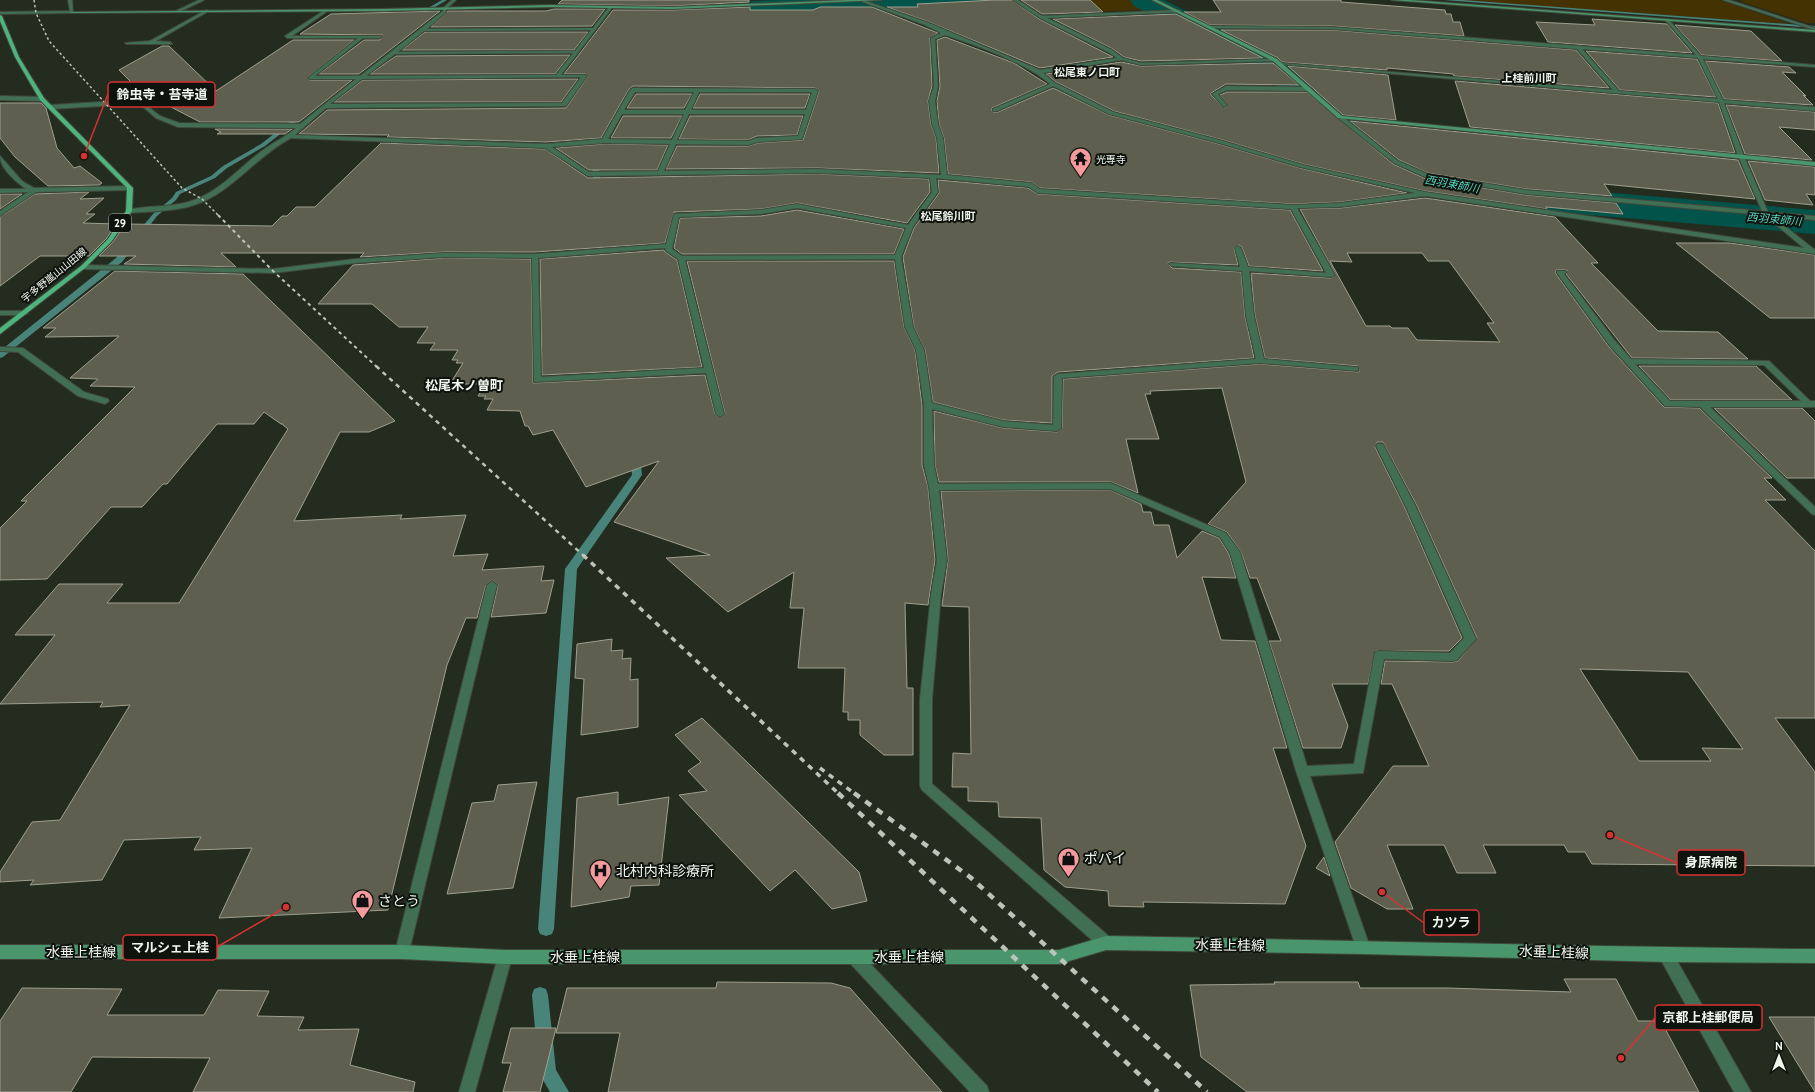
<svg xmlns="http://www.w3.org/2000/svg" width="1815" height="1092" font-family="Cabin,'Noto Sans JP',sans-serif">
<rect width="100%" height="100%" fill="#242c1f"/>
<path fill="#443301" d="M1024 0H1140L1159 9 1049 14 1041 13Z
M1456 0H1719L1790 24Z
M1744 0H1815V23H1807L1739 1Z"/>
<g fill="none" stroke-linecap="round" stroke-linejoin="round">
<path fill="#49847a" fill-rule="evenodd" d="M442 0H447L413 20 409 19Z
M1443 0H1463L1815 26V28Z
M302 112 307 113 265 146 227 168 215 178 180 194 176 200 157 216 122 262 3 357 0 358V351L116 258 153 214 172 198 176 192 211 176 223 166 261 144Z
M602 128 605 130C595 151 599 170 602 193L599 195 596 193C592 170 588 150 600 129Z
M635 452 640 455 642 475 577 569 554 929 552 934 546 936 540 934 538 929 565 569 632 475 630 455Z
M540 987 546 989 548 995 556 1070 569 1092H550L539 1073 532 995 534 989Z"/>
<path fill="#025349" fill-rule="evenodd" d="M778 0H987L983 6 974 8 752 17 743 15 739 9 743 3 752 1Z
M1130 0H1164L1287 60 1326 100 1382 140 1387 148 1382 156 1369 159 1356 156 1302 114 1265 72 1134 6Z
M1530 186 1815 210V234L1530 210 1516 206 1510 198 1516 190Z"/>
</g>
<path fill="#5e5f4f" stroke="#9ea08e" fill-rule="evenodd" d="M562 0H749V2L672 6 558 4Z
M995 0H1012L1039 19 1113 57 1040 68 929 22 887 7H918L917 4Z
M1021 0H1090L1103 12 1042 14Z
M1213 0H1341V2L1445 10 1446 14H1451L1453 22H1460L1464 36 1332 26 1210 25 1184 12H1221Z
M750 7V10H813L820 7H872L938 33 930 38 932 86 928 101 931 124 936 138 939 173 817 168 666 169 677 146H748L758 143 803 140 819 91 815 88 633 86 629 89 601 138 546 142 387 137 389 135 299 134 327 110 566 108 588 76 585 74H564L613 10H672Z
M554 9H605L592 26 431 27 448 11H546Z
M440 11 359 74H319L364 40H380L383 35 300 34 331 14Z
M1176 14 1263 58 1141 61 1124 57 1113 49 1053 19Z
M1592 19 1667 24 1692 53 1548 42 1536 22 1595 25Z
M1675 25 1751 31 1782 61 1702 55Z
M1221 30H1332L1576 50 1609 88 1454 76 1453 74 1387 68V70L1282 62 1278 58Z
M425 32H588L574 50H402Z
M945 37 1014 63 1047 84 992 108V111L993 112H998L1053 88 1109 115 1219 144 1300 168 1407 193 1340 202 1293 204 1040 188 1031 182 948 174 944 138 939 124 937 101 940 86 937 40Z
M293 40H354L307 78 310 80H352L299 122H200L140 91 119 70 162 46H169L216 91Z
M1586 51 1697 59 1716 97 1620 90Z
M570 55 555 74H370L396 56Z
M1705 61 1789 67 1796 73 1782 72 1806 96 1803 95 1813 105 1724 99Z
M1121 62 1141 66 1273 63 1299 85 1226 84 1211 93V95L1224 108 1228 105 1220 95 1227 92H1307L1393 164 1424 178 1526 195 1616 203 1623 214 1546 207 1547 209 1425 191 1303 164 1223 140 1114 111 1056 82 1046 74Z
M1288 66 1388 75 1396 120 1343 115Z
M578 79 561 102H334L363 80Z
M1455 81 1718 103 1735 153 1470 127Z
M636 94H692L684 108H627Z
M700 94H810L805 108H693Z
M0 103H41L46 108 57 148 74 168 80 166 102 183 99 185 48 186 15 157 0 138Z
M1726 105 1815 112V130L1779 127 1812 160 1745 154Z
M623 116H682L671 138H611Z
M690 116H803L797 135 757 136 748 140 679 139Z
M1350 121 1738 160 1755 199 1604 184 1612 196 1526 189 1428 173 1399 160Z
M215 129H292L285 134H217L221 132Z
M381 143 545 149 588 178 817 174 929 179 930 192 907 223 797 203 761 209 674 212 665 243 535 252H444L360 257 364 253H221L236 267 124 264 136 256H99L113 242 125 224 272 226 282 216H287L296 207H315Z
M604 144 668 145 657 170H589L556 148Z
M1748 161 1815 167V195L1806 194 1813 205 1765 200Z
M938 180 1028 188 1038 194 1290 210 1323 271 1249 266 1242 247 1239 245 1234 248 1238 265 1169 262 1168 264 1172 268 1241 272 1245 316 1254 358 1058 372 1052 376V423L1003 420 933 402 925 350 914 327 903 257 914 228 939 193Z
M89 192 80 199 104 198 86 214H95L83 223 116 224 107 238 89 256H40L0 286V217L35 194Z
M0 194H22L0 209Z
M1425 198 1555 217 1598 263H1591L1658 331 1718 332 1748 359 1632 358 1566 274 1568 271 1565 270H1556V274L1609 347 1664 407 1699 408 1772 478H1764L1786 500H1765L1815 551V718H1775L1815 772V866L1592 864 1585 852H1568L1564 845H1483L1496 873H1457L1444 845H1387L1413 909H1387L1351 888 1335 842 1393 766H1429L1392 684H1381L1385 661 1453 662 1458 661 1477 638 1417 506 1383 442H1377L1375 447 1405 508 1462 638 1449 651H1375L1368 684H1332L1348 726 1341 748H1303L1269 641H1281L1257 578H1250L1241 552 1227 532 1208 524 1246 482 1222 388 1150 391 1151 394H1145L1159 439H1126L1138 493 1111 482H939L935 465 934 411 1003 428 1057 432 1062 428 1063 379 1260 364 1359 372 1358 366 1265 358 1255 316 1251 273 1331 278 1336 275 1300 209 1340 208ZM1347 253H1422L1428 261H1449L1494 323H1487L1500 342 1417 340 1408 328H1392L1390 326H1366L1330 261 1352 262ZM1580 669 1688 672 1743 749 1702 748 1711 761H1639Z
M797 210 904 229 894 254H682L674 248 680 218 761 216Z
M1676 243H1730L1815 255V318H1770Z
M664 250 665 252 677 260 702 367 542 375 540 259Z
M444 258 531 259 533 383 705 375 715 414 720 418 725 414 687 261H894L904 327 915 350 922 405V465L928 487 935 560 928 605 905 603 907 688H913V755H884L860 735V720H848V712H843L845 668H798L804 608H790L794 572 728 612 666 558 710 555 614 522 659 461 586 487 553 430 533 435 528 426H525L520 411 487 410 493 399H484L486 396H478L485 384H450L463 363H456L458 360H452L458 350H430L435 343H417L428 327H399L372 304H318L353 265Z
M115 271 243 274 395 421 369 432H340L294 521 402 515 400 519 466 515 453 556 488 554 482 570 544 566 541 581 554 580 546 613 491 617 498 585 492 580 486 585 477 618H466L447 665 388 910 219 918 252 848 194 850 201 837 124 840 102 880 30 885 34 880 0 882V872L32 822 60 820 130 705 100 707 103 702 0 704 55 635H15L59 584H123L107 603H179L288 429 283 425V424H281L264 412 254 424H217L167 484H163L142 507H111L47 579 0 580V528L27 501H21L135 387 90 386 98 379 70 378 119 336 45 337 56 328H43Z
M1639 366H1756L1792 400H1671Z
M1714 408H1802L1815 421V478H1787Z
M1110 490 1141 504 1143 512H1151L1154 525H1169L1177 558 1202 531 1219 538 1229 554 1236 578 1202 577 1221 640 1255 641 1287 748H1273L1306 846 1285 904 1143 902 1144 907 1109 906 1108 891 1065 887 1044 870 1041 818 999 817 998 802 968 801V787H952L953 753 971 754 969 607 942 606 948 560 941 491Z
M612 639 611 651 623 650 622 659 631 658 630 680 638 679V727L581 735 584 679 575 678 577 644Z
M702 718 859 872 867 901 832 909 795 870 770 891 679 795 707 791 688 771 701 762 675 735Z
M537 782 513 888 447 894 472 803 494 801 498 785Z
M618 792V805L669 797 659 885 631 886 629 897 571 907 577 798Z
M1324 857 1330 876 1316 868Z
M1564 979H1616L1638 1021H1661L1699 1092H1247L1201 1057 1190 985 1275 984 1274 982H1358L1360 988H1448L1571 992Z
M717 982 831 983 850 988 942 1092H608L620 1033H556L567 988H716Z
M22 988 122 989 107 1015H204L218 990 269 991 257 1016 304 1017 298 1030 359 1029 350 1065 415 1082 413 1092H193L210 1058 92 1057 71 1092H0V1021Z
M1769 1017H1815V1092Z
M511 1028H556L540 1092H503L511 1063H502Z"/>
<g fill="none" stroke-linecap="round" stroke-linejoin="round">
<defs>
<path id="street" d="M68 0H72L73 13 0 14V12L70 11Z
M199 0H204L179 12 176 11Z
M452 0H456L446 9V12L427 29 593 28 609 7 612 8 561 75H585L587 76 566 106 326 108 295 135 546 144 602 139 630 90 633 88 815 89 818 91 802 139 758 142 748 145 676 144 664 171 817 169 941 175 937 138 932 124 929 101 934 86 931 38 941 33 925 25 863 2V0L929 23 1040 70 1117 58 1108 52 1040 18 1013 0H1018L1042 16 1179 10 1180 12 1047 18 1112 50 1123 58 1141 63 1275 59 1277 60 1275 61 1141 65 1121 60 1043 73 1055 83 1113 112 1223 141 1303 165 1425 192 1804 248 1764 215 1526 194 1425 177 1394 163 1337 117 1342 116 1398 161 1428 174 1526 190 1762 211 1738 156 1719 102 1279 64 1281 63 1613 90 1577 49 1332 29 1211 28 1209 27 1211 26 1332 27 1696 55 1666 21 1668 19 1701 56 1815 65V67L1703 59 1723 100 1815 107V111L1724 103 1744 156 1768 212 1815 216V220L1772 216 1815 250V254L1425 196 1340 207 1297 208 1335 275 1331 277 1249 271 1254 316 1264 359 1355 367H1358V371L1260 363 1062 378 1061 428 1057 431 1003 427 932 409 934 465 938 484 1111 483 1226 533 1240 552 1307 766 1354 764 1375 652 1379 651 1450 653 1464 638 1406 507 1376 446 1377 444H1383L1384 446 1416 507 1476 639 1457 660 1453 661 1384 659 1363 773 1310 776 1370 947 1368 952 1363 954 1358 952 1356 947 1296 771 1230 553 1220 537 1110 489 939 490 947 560 941 594 932 699V784L1111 938 1113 943 1111 948 1106 950 1101 948 922 790 920 786V699L931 594 937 560 929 487 924 465V405L916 350 905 327 895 259 685 260 724 414 720 417 716 414 706 373 534 382 532 258 444 257 355 263 273 273 83 269 80 267 83 265 273 269 355 259 444 253 535 254 666 244 674 214 761 210 797 204 908 225 932 192 930 178 817 173 588 176 545 148 291 138C258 155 235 188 202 202 179 212 153 211 129 213L127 212V210C147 205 168 208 188 202 219 194 240 166 266 148 276 141 287 136 296 128L178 127 156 118 141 105H119L50 109 47 107 50 105 119 101 142 102 160 116 179 123 300 124 356 79H310L308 78 358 38H287L285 36 325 10 326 12 292 36H382L380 38H363L315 76H360L443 11V8ZM591 30 575 51 398 52 424 31ZM945 35C977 46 1025 62 1050 84L993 109V111H997L1053 86 1109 114 1219 143 1300 167 1415 193 1340 203 1293 205 1040 189 1031 183 947 175 943 138 938 124 935 101 938 86 935 39ZM1582 49 1698 58 1718 99 1619 91ZM573 53 556 75 366 76 395 54ZM581 77 562 103 330 104 362 79ZM635 92H694L685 110H624ZM699 92H812L806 110H691ZM622 114H684L672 140 608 139ZM689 114H805L798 136 757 138 748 141 677 140ZM604 143 670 144 658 171 589 172 552 147ZM936 178 1029 187 1038 193 1291 209 1326 273 1248 267 1241 248 1238 246 1235 248 1240 267 1170 263 1169 264 1172 266 1242 271 1246 316 1256 359 1058 374 1054 376 1053 425 1003 421 932 403 924 350 913 327 901 257 913 227 938 192ZM797 208 906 228 895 255 682 256 672 249 679 217 761 214ZM665 248 666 251 678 259 704 368 541 377 538 258Z
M1723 0H1729L1815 28V30Z
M206 10 209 11 156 41 170 42 172 44H127L125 43 150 41Z
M1226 86 1309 87 1312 89 1309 91 1227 90 1218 94 1227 105 1224 107 1212 94Z
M0 96 42 97 45 99 42 101 0 100Z
M0 156 22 181 34 188 130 186 133 188 130 190 36 192 0 216V211L28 192 0 193V189H26C16 182 0 168 0 156Z
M1557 271H1565L1567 272 1564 274 1616 342 1631 359 1766 361H1769L1810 401H1815V407H1710L1815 507V515L1812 514 1700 407 1665 406 1610 346 1557 273ZM1635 364 1764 365 1801 401H1670Z
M0 311H24L28 313 24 315H0Z
M0 347 23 348 84 392 108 399 109 401 105 404 78 396 18 352 0 351Z
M492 581 497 585 409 952 407 957 402 959 397 957 395 952 487 585Z
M1666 948 1671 950 1751 1092H1734L1661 960 1659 955 1661 950Z
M505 950 510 952 512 957 475 1092H459L498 957 500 952Z
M854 950 859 952 987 1086 989 1092H970L849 962 847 957 849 952Z"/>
<path id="secondary" d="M848 0H882L672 9 550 7 382 11 72 13 70 12 382 9 550 5 672 7Z
M1152 0H1157L1277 59 1342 116 1815 162V166L1338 118 1273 61Z
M1391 0H1410L1815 30V32Z
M1106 936C1342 940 1579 947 1815 949V963L1666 962 1363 954 1106 950 1059 964H505L402 959H0V945H402L505 950H1059Z"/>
<path id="primary" d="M0 15 2 16 19 57 44 98 133 188 132 211 112 241 85 268 0 334V328L81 266 108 239 126 211 127 188 40 100 15 57 0 21Z"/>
</defs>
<use href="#street" stroke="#41483c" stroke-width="2"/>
<use href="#secondary" stroke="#41483c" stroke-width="2"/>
<use href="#primary" stroke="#41483c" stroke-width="2"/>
<use href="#street" fill="#406f54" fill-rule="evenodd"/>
<use href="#secondary" fill="#49966c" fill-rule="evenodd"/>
<use href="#primary" fill="#4db47d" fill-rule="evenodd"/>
<path stroke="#bdc3b9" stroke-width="1.5" stroke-dasharray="2.5 2.5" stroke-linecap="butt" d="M34 0 36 13 49 41 182 188 202 199 219 216"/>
<path stroke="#bdc3b9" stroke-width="2" stroke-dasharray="3.5 3.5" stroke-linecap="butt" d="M218 215 273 271 377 367"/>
<path stroke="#bdc3b9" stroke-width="2.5" stroke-dasharray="4.5 4.5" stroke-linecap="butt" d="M376 366 584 556"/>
<path stroke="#bdc3b9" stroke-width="3.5" stroke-dasharray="5.5 5.5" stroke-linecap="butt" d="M583 555 839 794
M820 768 855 794"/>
<path stroke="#bdc3b9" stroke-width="4.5" stroke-dasharray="7 7" stroke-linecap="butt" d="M838 793 1158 1092
M854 793 970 877 1207 1092"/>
</g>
<defs>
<symbol id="temple-pin" viewBox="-11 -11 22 30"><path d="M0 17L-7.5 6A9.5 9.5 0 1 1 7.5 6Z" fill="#f59b9e" stroke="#0f130d"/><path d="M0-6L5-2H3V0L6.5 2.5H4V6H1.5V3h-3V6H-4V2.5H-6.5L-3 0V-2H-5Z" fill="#111"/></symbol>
<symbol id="shop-pin" viewBox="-11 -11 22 30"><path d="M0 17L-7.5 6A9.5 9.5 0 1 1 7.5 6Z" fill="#f59b9e" stroke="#0f130d"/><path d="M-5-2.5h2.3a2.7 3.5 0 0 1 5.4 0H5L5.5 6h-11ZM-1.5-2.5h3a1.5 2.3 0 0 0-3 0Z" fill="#111"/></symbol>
<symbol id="hospital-pin" viewBox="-11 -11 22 30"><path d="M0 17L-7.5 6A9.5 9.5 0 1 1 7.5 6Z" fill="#f59b9e" stroke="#0f130d"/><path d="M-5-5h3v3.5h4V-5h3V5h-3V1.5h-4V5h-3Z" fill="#111"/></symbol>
</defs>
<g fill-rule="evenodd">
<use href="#temple-pin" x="1068" y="146" width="25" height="34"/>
<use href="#shop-pin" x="1056" y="846" width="25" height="34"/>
<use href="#hospital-pin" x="588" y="858" width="25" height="34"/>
<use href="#shop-pin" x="350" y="888" width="25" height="34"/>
</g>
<g text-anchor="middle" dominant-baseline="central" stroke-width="4" stroke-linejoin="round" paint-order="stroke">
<g font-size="10" fill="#f0f6ed" stroke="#0f130d" text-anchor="start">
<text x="1096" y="159">光専寺</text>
</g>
<g font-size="10" fill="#f0f6ed" stroke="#0f130d">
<text transform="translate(54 275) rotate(-39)">宇多野嵐山山田線</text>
</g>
<g font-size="11" font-weight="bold" fill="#f0f6ed" stroke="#0f130d">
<text x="1087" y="72">松尾東ノ口町</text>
<text x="1529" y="78">上桂前川町</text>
<text x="948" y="216">松尾鈴川町</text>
</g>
<g font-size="11" font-style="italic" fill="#57d9c5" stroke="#0f130d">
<text transform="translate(1452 184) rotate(10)">西羽束師川</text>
<text transform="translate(1774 219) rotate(5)">西羽束師川</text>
</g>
<rect fill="#0f130d" stroke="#acb2aa" stroke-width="1" x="109" y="214" width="22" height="18" rx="3"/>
<g font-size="11" font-weight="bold" fill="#f0f6ed">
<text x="120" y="223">29</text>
</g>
<g font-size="13" font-weight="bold" fill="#f0f6ed" stroke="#0f130d">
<text x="464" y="385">松尾木ノ曽町</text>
</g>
<g font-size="14" fill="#f0f6ed" stroke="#0f130d" text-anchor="start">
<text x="1084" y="858">ポパイ</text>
<text x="616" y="871">北村内科診療所</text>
<text x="378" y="901">さとう</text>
</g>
<g font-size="14" fill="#f0f6ed" stroke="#0f130d">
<text transform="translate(1230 945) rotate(1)">水垂上桂線</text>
<text x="81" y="952">水垂上桂線</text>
<text transform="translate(1554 952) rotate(2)">水垂上桂線</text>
<text x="585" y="957">水垂上桂線</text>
<text x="909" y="957">水垂上桂線</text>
</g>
</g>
<path fill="none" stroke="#d73232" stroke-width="1.5" d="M84 156L108 94M1610 835L1677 863M1382 892L1424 923M286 907L217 947M1621 1058L1655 1018"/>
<g fill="#d73232" stroke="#0f130d" stroke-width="1.5">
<circle cx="84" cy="156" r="4"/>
<circle cx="1610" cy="835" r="4"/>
<circle cx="1382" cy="892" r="4"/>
<circle cx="286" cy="907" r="4"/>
<circle cx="1621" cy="1058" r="4"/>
</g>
<g fill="#0f130d" stroke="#d73232" stroke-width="1.5">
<rect x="108" y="82" width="107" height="25" rx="4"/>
<rect x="1677" y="850" width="68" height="25" rx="4"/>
<rect x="1424" y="910" width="55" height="25" rx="4"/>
<rect x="123" y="935" width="94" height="25" rx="4"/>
<rect x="1655" y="1005" width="107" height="25" rx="4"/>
</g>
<g font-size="13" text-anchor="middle" font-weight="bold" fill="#f0f6ed">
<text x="162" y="99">鈴虫寺・苔寺道</text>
<text x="1711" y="867">身原病院</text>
<text x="1451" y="927">カツラ</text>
<text x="170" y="952">マルシェ上桂</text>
<text x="1708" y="1022">京都上桂郵便局</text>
</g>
<g transform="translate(1779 1056)" stroke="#0f130d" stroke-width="3" paint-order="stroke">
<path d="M0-3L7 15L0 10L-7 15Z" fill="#f0f6ed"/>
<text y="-6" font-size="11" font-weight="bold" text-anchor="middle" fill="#f0f6ed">N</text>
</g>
</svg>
